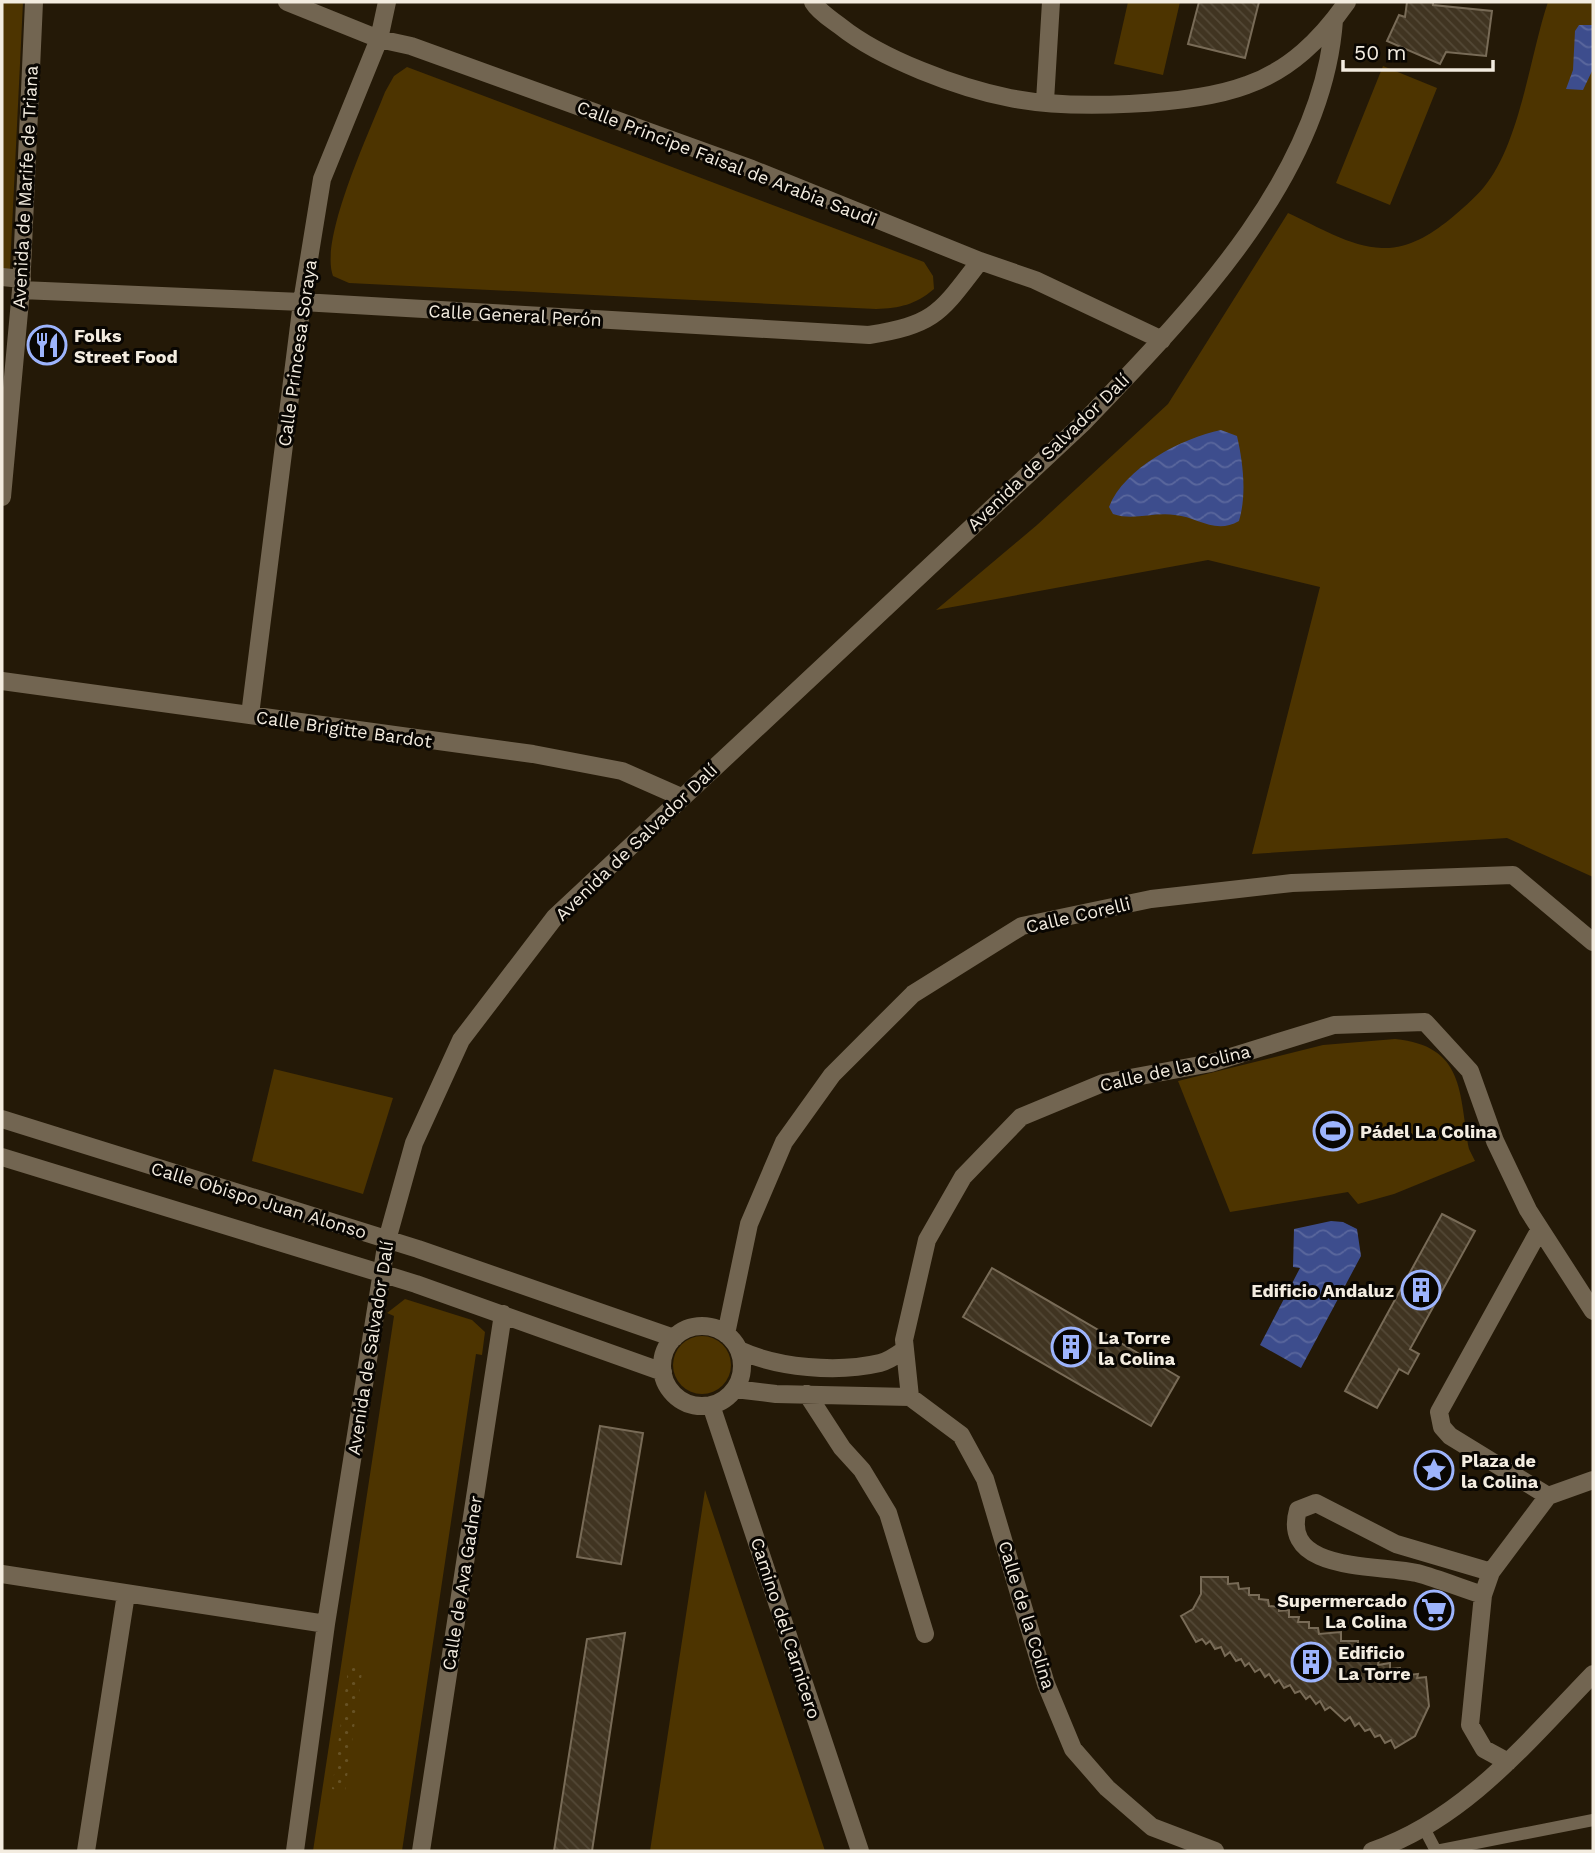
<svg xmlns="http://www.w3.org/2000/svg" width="1595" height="1853" font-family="'Work Sans',sans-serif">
<defs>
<pattern id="garden-dots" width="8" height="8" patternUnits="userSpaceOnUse" patternTransform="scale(1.75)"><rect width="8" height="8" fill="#4d3400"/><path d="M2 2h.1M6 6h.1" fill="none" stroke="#675225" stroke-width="1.8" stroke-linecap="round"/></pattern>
<pattern id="water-waves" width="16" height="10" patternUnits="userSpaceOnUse" patternTransform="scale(1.75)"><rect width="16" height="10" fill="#3d4d8d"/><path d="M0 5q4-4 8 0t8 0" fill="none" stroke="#5a679d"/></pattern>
<pattern id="building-back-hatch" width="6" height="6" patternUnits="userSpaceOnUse" patternTransform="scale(1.75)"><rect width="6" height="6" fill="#403421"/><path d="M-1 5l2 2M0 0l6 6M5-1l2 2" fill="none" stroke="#534836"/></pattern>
</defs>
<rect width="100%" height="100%" fill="#241907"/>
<path fill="#4d3400" d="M2 2H23L10 269H2Z
M1128 2H1180L1163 75 1114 64Z
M1548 2H1593V877L1507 838 1252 854 1320 587 1208 560 936 610 1037 525 1168 404 1288 213C1317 226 1350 247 1382 248 1408 249 1430 235 1449 220 1461 210 1474 199 1484 187 1520 144 1530 55 1548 2Z
M1383 66 1437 88 1390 205 1336 183Z
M407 67 924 262 933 276 934 289C915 305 900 308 876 309L349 283 333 276C319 239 370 131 385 92L394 76Z
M1395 1039C1465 1046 1459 1092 1469 1149L1475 1161 1394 1194 1358 1204 1348 1192 1230 1212 1178 1081 1323 1045Z
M274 1069 393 1098 363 1194 252 1161Z
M405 1299 472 1320 485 1332 482 1355 476 1354 402 1851H313L394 1316 387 1313Z
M673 1365a29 29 0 1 1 58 0a29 29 0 1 1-58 0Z
M705 1490 825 1851H650Z"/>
<path fill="url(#garden-dots)" d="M349 1663 363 1665 345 1791 332 1789Z"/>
<path fill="url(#water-waves)" d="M1579 25H1593V69L1583 90 1566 89 1573 70 1575 31Z
M1221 430 1237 436C1243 462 1247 494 1239 521 1215 535 1198 517 1175 515 1153 512 1133 521 1113 514L1109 507C1124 468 1182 438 1221 430Z
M1331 1221 1343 1222 1357 1229 1361 1256 1301 1368 1260 1345 1300 1268 1293 1267 1294 1229Z"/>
<path fill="url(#building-back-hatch)" stroke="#786b57" stroke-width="2" d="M1199 2H1259L1245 58 1188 44Z
M1407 2H1433V5L1492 11 1486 56 1446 52 1440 64 1387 41 1399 15 1405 17Z
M1442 1214 1475 1231 1410 1349 1419 1354 1408 1374 1399 1369 1377 1408 1345 1391Z
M992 1268 1179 1377 1151 1426 963 1317Z
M600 1426 643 1433 621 1564 577 1557Z
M1201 1577H1228V1584L1238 1583 1239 1589 1249 1588V1595H1259V1599L1268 1600 1269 1606 1279 1607V1611L1289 1610V1617H1299L1298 1622H1309V1628H1318L1319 1634 1341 1632V1641H1358V1655H1369V1659H1379L1378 1665 1390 1663V1669L1400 1668 1401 1672H1409V1675L1418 1674 1417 1678 1426 1677 1429 1706 1415 1736 1395 1748 1391 1740 1385 1743 1380 1735 1375 1737 1370 1729 1365 1731 1359 1723 1355 1726 1350 1717 1345 1721 1330 1707 1325 1710 1320 1701 1316 1704 1310 1696 1306 1699 1300 1691 1295 1693 1290 1685 1284 1688 1279 1680 1275 1683 1269 1674 1265 1677 1260 1669 1255 1672 1249 1663 1245 1666 1241 1659 1236 1661 1230 1652 1225 1656 1221 1647 1215 1649 1210 1641 1206 1644 1202 1639 1196 1642 1181 1616 1193 1609 1201 1594Z
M625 1633 592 1851H554L587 1639Z"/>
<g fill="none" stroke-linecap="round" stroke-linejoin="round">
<path stroke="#726551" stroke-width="12" d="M1424 1828 1436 1851 1593 1820"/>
<path stroke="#726551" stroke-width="18" d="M287 2 379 39 411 46 752 169 980 261 1035 280 1162 340
M813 2C819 12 831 19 840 26 881 59 959 88 1010 98 1069 110 1191 106 1247 85 1290 70 1321 39 1347 2
M1045 101 1051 2
M2 277 22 279
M21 290 302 302 869 335C936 324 940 313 980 261
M2 497 21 290 34 2
M2 681 533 754 622 771 681 797
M250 715 302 302 322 179 379 39 387 2
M2 1119 418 1249 674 1338
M2 1157 416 1284 663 1372
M1540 1229 1439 1412 1442 1427 1450 1436 1548 1496
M662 1366a40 40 0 1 1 80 0a40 40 0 1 1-80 0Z
M726 1334 749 1224 784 1142 832 1075 913 994 1022 926 1151 899 1292 883 1513 875 1593 942
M739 1350C778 1368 837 1373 880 1363 888 1361 897 1355 904 1350
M735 1389 776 1394 910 1397
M807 1394 842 1448 862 1470 888 1513 925 1634
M711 1405 860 1851
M2 1574 326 1624
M1483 1595C1461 1588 1439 1579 1417 1573 1379 1564 1280 1573 1298 1510L1316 1503 1396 1544 1491 1572
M1508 1762 1484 1749 1470 1725 1483 1595 1491 1572 1548 1496 1593 1480
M86 1851 126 1594
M295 1851 326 1624 387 1240 414 1143 461 1040 555 917 1083 423C1187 314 1323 178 1334 20
M421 1851 503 1314
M1215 1851 1152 1827 1107 1788 1073 1749 1046 1684 985 1479 961 1435 910 1397 904 1340 927 1240 963 1177 1021 1117 1103 1083 1211 1063 1334 1025 1425 1022 1470 1071 1495 1141 1528 1210 1593 1311
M1372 1851C1464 1820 1528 1741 1593 1674"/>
</g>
<defs>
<symbol id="restaurant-ring" viewBox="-11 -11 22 22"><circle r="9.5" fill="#090602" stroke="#9db4fd" stroke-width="1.5"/><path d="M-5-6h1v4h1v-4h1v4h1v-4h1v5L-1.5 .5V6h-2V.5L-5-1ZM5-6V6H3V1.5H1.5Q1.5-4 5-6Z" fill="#9db4fd"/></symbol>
<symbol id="stadium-ring" viewBox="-11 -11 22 22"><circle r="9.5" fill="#090602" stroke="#9db4fd" stroke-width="1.5"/><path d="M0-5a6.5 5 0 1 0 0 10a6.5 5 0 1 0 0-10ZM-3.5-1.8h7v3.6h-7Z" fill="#9db4fd"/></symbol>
<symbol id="building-ring" viewBox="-11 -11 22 22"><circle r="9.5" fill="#090602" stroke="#9db4fd" stroke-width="1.5"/><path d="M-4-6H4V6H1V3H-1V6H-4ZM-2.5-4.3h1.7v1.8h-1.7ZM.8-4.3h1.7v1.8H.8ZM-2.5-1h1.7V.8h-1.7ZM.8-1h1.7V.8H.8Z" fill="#9db4fd"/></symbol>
<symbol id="sight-ring" viewBox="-11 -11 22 22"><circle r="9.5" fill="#090602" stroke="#9db4fd" stroke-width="1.5"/><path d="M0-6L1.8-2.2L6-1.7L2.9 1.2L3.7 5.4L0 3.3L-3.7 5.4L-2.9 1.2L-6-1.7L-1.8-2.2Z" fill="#9db4fd"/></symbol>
<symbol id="supermarket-ring" viewBox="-11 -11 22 22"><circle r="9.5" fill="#090602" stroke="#9db4fd" stroke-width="1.5"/><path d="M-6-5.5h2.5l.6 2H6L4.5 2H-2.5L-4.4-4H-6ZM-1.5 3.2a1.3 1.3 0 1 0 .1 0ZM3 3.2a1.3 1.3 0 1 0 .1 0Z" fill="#9db4fd"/></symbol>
</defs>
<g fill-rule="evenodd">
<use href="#restaurant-ring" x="25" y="323" width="44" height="44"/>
<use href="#stadium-ring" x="1311" y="1109" width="44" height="44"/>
<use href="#building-ring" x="1399" y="1268" width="44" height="44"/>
<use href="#building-ring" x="1049" y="1325" width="44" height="44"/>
<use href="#sight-ring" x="1412" y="1448" width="44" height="44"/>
<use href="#supermarket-ring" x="1412" y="1588" width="44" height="44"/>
<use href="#building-ring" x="1289" y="1640" width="44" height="44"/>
</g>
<g text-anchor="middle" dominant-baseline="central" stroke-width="6" stroke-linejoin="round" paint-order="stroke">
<g font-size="18" fill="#f3ece0" stroke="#090602">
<text transform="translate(727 163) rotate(21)">Calle Principe Faisal de Arabia Saudi</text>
<text transform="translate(25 187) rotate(-87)">Avenida de Marife de Triana</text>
<text transform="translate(515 315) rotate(3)">Calle General Perón</text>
<text transform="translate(297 353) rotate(-82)">Calle Princesa Soraya</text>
<text transform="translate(1048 452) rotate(-44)">Avenida de Salvador Dalí</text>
<text transform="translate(344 729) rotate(8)">Calle Brigitte Bardot</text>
<text transform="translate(636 842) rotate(-44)">Avenida de Salvador Dalí</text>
<text transform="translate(1078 915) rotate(-13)">Calle Corelli</text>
<text transform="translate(1175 1068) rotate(-13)">Calle de la Colina</text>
<text transform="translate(259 1200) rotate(17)">Calle Obispo Juan Alonso</text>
<text transform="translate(370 1348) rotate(-81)">Avenida de Salvador Dalí</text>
<text transform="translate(462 1583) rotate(-81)">Calle de Ava Gadner</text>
<text transform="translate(1027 1615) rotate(73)">Calle de la Colina</text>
<text transform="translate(786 1628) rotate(72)">Camino del Carnicero</text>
</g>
<g font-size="18" font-weight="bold" fill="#f3ece0" stroke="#090602" text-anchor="start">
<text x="74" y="335">Folks<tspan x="74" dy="21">Street Food</tspan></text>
<text x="1360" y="1131">Pádel La Colina</text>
<text x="1394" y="1290" text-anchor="end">Edificio Andaluz</text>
<text x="1098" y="1337">La Torre<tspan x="1098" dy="21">la Colina</tspan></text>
<text x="1461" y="1460">Plaza de<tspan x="1461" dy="21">la Colina</tspan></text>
<text x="1407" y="1600" text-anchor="end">Supermercado<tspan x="1407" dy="21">La Colina</tspan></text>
<text x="1338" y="1652">Edificio<tspan x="1338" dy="21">La Torre</tspan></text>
</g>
</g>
<rect width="1595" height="1853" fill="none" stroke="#f3ece0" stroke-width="7"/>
<path d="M1343 60v10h150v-10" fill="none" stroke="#f3ece0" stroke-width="3.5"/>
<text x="1354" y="60" font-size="21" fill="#f3ece0" stroke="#090602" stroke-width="5" paint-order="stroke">50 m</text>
</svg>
